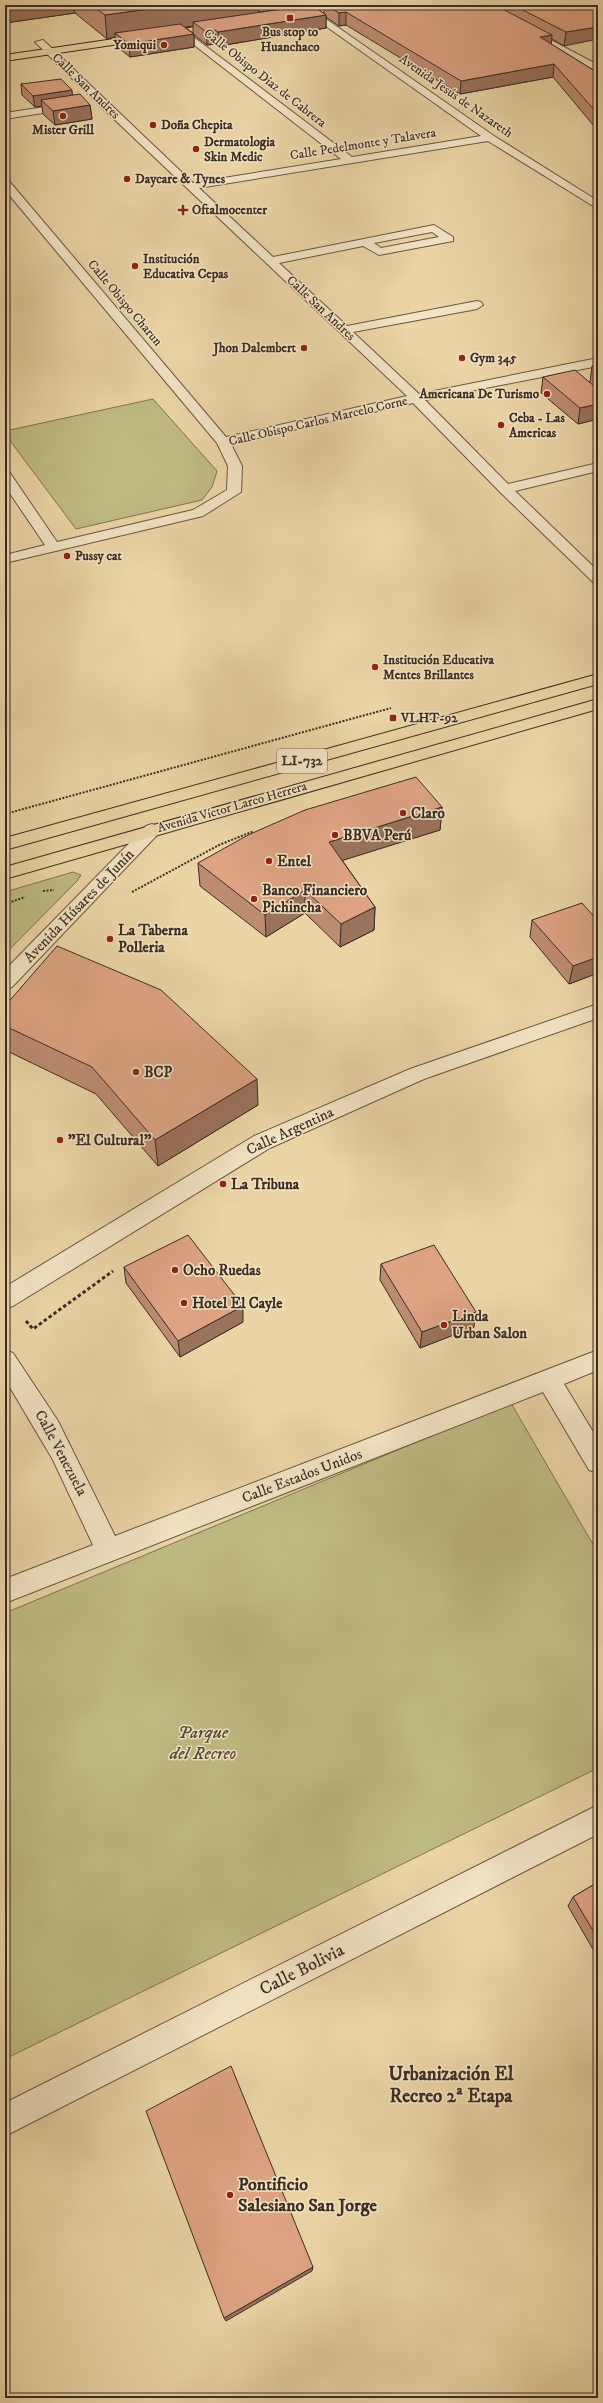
<svg xmlns="http://www.w3.org/2000/svg" width="603" height="2403" font-family="'IM FELL DW Pica',serif">
<rect width="100%" height="100%" fill="#ebd5a5"/>
<filter id="stains"><feTurbulence type="fractalNoise" baseFrequency=".005" numOctaves="4"/><feColorMatrix values="0 0 0 0 .2 0 0 0 0 .09 0 0 0 0 .02 0 0 0 .5 -.17"/></filter>
<radialGradient id="worn" r=".72"><stop offset=".6" stop-color="#630" stop-opacity="0"/><stop offset="1" stop-color="#630" stop-opacity=".3"/></radialGradient>
<path fill="#bebb82" stroke="#7d7453" d="M153 399 217 471 212 487 202 500 76 529 5 434V431Z
M73 872 81 875 77 881 5 954V892Z
M511 1403 598 1553V1768L5 2059V1613Z"/>
<g fill="none" stroke-linecap="round" stroke-linejoin="round">
<defs>
<path id="minor" d="M474 5H485L598 65V72Z
M313 10 494 136 598 201V209L488 141 199 188 273 257 434 225 453 237V241L379 255 363 246 279 263 347 326 477 301 481 302 483 305 477 309 353 332 419 394 598 358V366L425 400 508 484 598 463V471L515 491 598 571V584L593 582 500 492 413 403 231 444 242 466 241 492 203 516 5 563V555L45 545 5 486V472L10 473 57 542 193 510 227 490 228 466 217 443 5 190V180L9 181 226 437 407 396 97 103 35 42 43 40 193 183 341 159 180 34V30L183 29 352 157 481 136 310 15V11ZM432 232 439 237 381 248 374 243Z
M71 103 76 106 74 108 5 119V113Z
M152 824 158 826 161 830 158 834 12 987 5 989V970L146 826Z
M598 1004V1018L424 1079 270 1148 13 1306 5 1309V1287L254 1136 410 1069Z
M5 1350 13 1353 58 1421 115 1536 598 1350V1370L564 1384 598 1440V1473L589 1470 543 1392 5 1603V1579L93 1545 53 1460 5 1379Z
M598 1805V1834L5 2136V2103Z"/>
<path id="major" d="M281 5H303L299 8 229 18 225 15 229 12Z
M350 5H372L368 8 291 19 287 16 291 13Z
M223 23 227 26 226 28 5 61V55Z
M598 674V684L5 850V838Z
M598 699V709L5 879V867Z"/>
</defs>
<use href="#minor" stroke="#685744" stroke-width="2"/>
<use href="#major" stroke="#3c2d24" stroke-width="2"/>
<path stroke="#3c2d24" stroke-width="2" stroke-dasharray="2 1.5" stroke-linecap="butt" d="M5 814 391 708
M43 891 54 890
M132 892 219 845 254 831
M5 904 25 897"/>
<path stroke="#3c2d24" stroke-width="3" stroke-dasharray="3.5 2.5" stroke-linecap="butt" d="M26 1321 33 1329 113 1271"/>
<use href="#minor" fill="#f2e4c4" fill-rule="evenodd"/>
<use href="#major" fill="#ebd5a5" fill-rule="evenodd"/>
</g>
<path fill="#be8c71" stroke="#3c2d24" fill-rule="evenodd" d="M5 5H259V12L284 9V5H598L564 46 552 39 551 44 598 73V126H594L553 77 460 94 346 25 339 26 326 17V28L219 46 216 44 207 45 194 35V47L130 57 116 46 115 37 107 39 75 13 5 23ZM324 7V14L317 8ZM193 26V33L185 27Z
M21 84 73 95 90 105 92 119 55 125 43 114 42 106 35 107 22 95Z
M598 365V419L578 424 541 393 543 377 590 382 592 366Z
M442 807 440 830 342 860 375 907 374 930 340 947 305 913 266 937 200 886 198 863Z
M532 920 598 921V973L569 984 530 937Z
M5 1006 258 1105 158 1166 96 1094 5 1050Z
M381 1264 474 1327 420 1348 380 1280Z
M124 1267 243 1322 180 1357 126 1283Z
M598 1882V1958L568 1906 573 1897Z"/>
<path fill="#9b725c" stroke="#3c2d24" d="M5 5H74L75 13 5 23Z
M177 5H259V17L193 22V26L120 37 115 33V37L107 39 105 15Z
M284 5H324V7L284 13Z
M346 12V25L339 26V13Z
M326 15V28L219 46 218 32Z
M598 27V39L564 46 566 32Z
M215 30 216 44 207 45 206 32Z
M194 34V47L130 57 129 44Z
M552 35 551 48 540 37Z
M554 64 553 77 460 94 461 81Z
M72 90 73 101 41 100 42 106 35 107 33 96Z
M90 105 92 119 55 125 53 111Z
M598 404V419L578 424 580 408Z
M442 807 440 830 328 865 329 842Z
M305 890V913L266 937 265 915Z
M375 907 374 930 340 947 341 924Z
M598 957V973L569 984 573 966Z
M257 1079 258 1105 158 1166 155 1140Z
M243 1306V1322L180 1357 178 1341Z
M476 1312 474 1327 420 1348 422 1332Z
M313 2267 312 2271 226 2321 224 2318Z"/>
<path fill="#dda383" stroke="#3c2d24" d="M91 5H177L105 15Z
M310 5H312L326 15 218 32 215 30 206 32 193 22Z
M327 5H495L552 35 540 37 598 73V112H596L554 64 461 81 346 12 339 13Z
M513 5H598V27L566 32Z
M180 24 194 34 129 44 115 33Z
M61 79 72 90 33 96 21 84Z
M80 94 90 105 53 111 41 100Z
M598 365V372L592 366Z
M575 370 594 386 598 387V404L580 408 543 377Z
M416 777 442 807 329 842 375 907 341 924 305 890 265 915 198 863 248 835 305 810Z
M582 903 598 921V957L573 966 532 920Z
M57 946 161 990 257 1079 155 1140 92 1067 5 1026V1006Z
M188 1235 243 1306 178 1341 124 1267Z
M434 1245 476 1312 422 1332 381 1264Z
M598 1882V1939L573 1897Z
M231 2066 313 2267 224 2318 146 2111Z"/>
<g fill="#8f2418" stroke="#f2e4c4" stroke-width="1.5">
<rect x="286" y="14" width="8" height="8" rx="2"/>
<circle cx="164" cy="45" r="4"/>
<circle cx="63" cy="116" r="4"/>
<circle cx="153" cy="125" r="4"/>
<circle cx="196" cy="149" r="4"/>
<circle cx="127" cy="179" r="4"/>
<path d="M181 204h4v4h4v4h-4v4h-4v-4h-4v-4h4z"/>
<circle cx="135" cy="266" r="4"/>
<circle cx="304" cy="348" r="4"/>
<circle cx="462" cy="358" r="4"/>
<circle cx="547" cy="394" r="4"/>
<circle cx="501" cy="425" r="4"/>
<circle cx="67" cy="556" r="4"/>
<circle cx="375" cy="667" r="4"/>
<rect x="389" y="714" width="8" height="8" rx="2"/>
<circle cx="403" cy="813" r="4"/>
<circle cx="335" cy="835" r="4"/>
<circle cx="269" cy="861" r="4"/>
<circle cx="254" cy="899" r="4"/>
<circle cx="110" cy="939" r="4"/>
<circle cx="136" cy="1072" r="4"/>
<circle cx="60" cy="1140" r="4"/>
<circle cx="223" cy="1184" r="4"/>
<circle cx="175" cy="1270" r="4"/>
<circle cx="184" cy="1303" r="4"/>
<circle cx="444" cy="1325" r="4"/>
<circle cx="230" cy="2195" r="4"/>
</g>
<g text-anchor="middle" dominant-baseline="central" stroke-width="3" stroke-linejoin="round" paint-order="stroke">
<g font-size="13" font-weight="bold" fill="#3c2d24" stroke="#f2e4c4" text-anchor="start">
<text x="290" y="32" text-anchor="middle">Bus stop to<tspan x="290" dy="15">Huanchaco</tspan></text>
<text x="156" y="45" text-anchor="end">Yomiqui</text>
<text x="161" y="125">Doña Chepita</text>
<text x="63" y="130" text-anchor="middle">Mister Grill</text>
<text x="204" y="142">Dermatologia<tspan x="204" dy="15">Skin Medic</tspan></text>
<text x="135" y="179">Daycare &amp; Tynes</text>
<text x="192" y="210">Oftalmocenter</text>
<text x="143" y="259">Institución<tspan x="143" dy="15">Educativa Cepas</tspan></text>
<text x="296" y="348" text-anchor="end">Jhon Dalembert</text>
<text x="470" y="358">Gym 345</text>
<text x="539" y="394" text-anchor="end">Americana De Turismo</text>
<text x="509" y="418">Ceba - Las<tspan x="509" dy="15">Americas</tspan></text>
<text x="75" y="556">Pussy cat</text>
<text x="383" y="660">Institución Educativa<tspan x="383" dy="15">Mentes Brillantes</tspan></text>
<text x="401" y="718">VLHT-92</text>
</g>
<g font-size="13" fill="#3c2d24" stroke="#f2e4c4">
<text transform="translate(265 78) rotate(38)">Calle Obispo Diaz de Cabrera</text>
<text transform="translate(86 86) rotate(44)">Calle San Andres</text>
<text transform="translate(456 96) rotate(35)">Avenida Jesús de Nazareth</text>
<text transform="translate(363 144) rotate(-9)">Calle Pedelmonte y Talavera</text>
<text transform="translate(125 303) rotate(50)">Calle Obispo Charun</text>
<text transform="translate(321 308) rotate(43)">Calle San Andres</text>
<text transform="translate(318 421) rotate(-13)">Calle Obispo Carlos Marcelo Corne</text>
<text transform="translate(232 807) rotate(-16)">Avenida Víctor Larco Herrera</text>
</g>
<rect fill="#f2e4c4" stroke="#736454" stroke-width="1" x="277" y="749" width="50" height="24" rx="3"/>
<g font-size="14" font-weight="bold" fill="#3c2d24">
<text x="302" y="761">LI-732</text>
</g>
<g font-size="15" font-weight="bold" fill="#3c2d24" stroke="#f2e4c4" text-anchor="start">
<text x="411" y="813">Claro</text>
<text x="343" y="835">BBVA Perú</text>
<text x="277" y="861">Entel</text>
<text x="262" y="890">Banco Financiero<tspan x="262" dy="17">Pichincha</tspan></text>
<text x="118" y="930">La Taberna<tspan x="118" dy="17">Polleria</tspan></text>
<text x="144" y="1072">BCP</text>
<text x="68" y="1140">"El Cultural"</text>
<text x="231" y="1184">La Tribuna</text>
<text x="183" y="1270">Ocho Ruedas</text>
<text x="192" y="1303">Hotel El Cayle</text>
<text x="452" y="1316">Linda<tspan x="452" dy="17">Urban Salon</tspan></text>
</g>
<g font-size="15" fill="#3c2d24" stroke="#f2e4c4">
<text transform="translate(79 906) rotate(-46)">Avenida Húsares de Junín</text>
<text transform="translate(290 1131) rotate(-25)">Calle Argentina</text>
<text transform="translate(61 1453) rotate(62)">Calle Venezuela</text>
<text transform="translate(302 1476) rotate(-21)">Calle Estados Unidos</text>
</g>
<g font-size="18" font-style="italic" fill="#564937" stroke="#f2e4c4">
<text x="203" y="1733">Parque<tspan x="203" dy="21">del Recreo</tspan></text>
</g>
<g font-size="18" fill="#3c2d24" stroke="#f2e4c4">
<text transform="translate(302 1970) rotate(-27)">Calle Bolivia</text>
</g>
<g font-size="18" font-weight="bold" fill="#3c2d24" stroke="#f2e4c4" text-anchor="start">
<text x="238" y="2185">Pontificio<tspan x="238" dy="21">Salesiano San Jorge</tspan></text>
</g>
<g font-size="19" font-weight="bold" fill="#3c2d24" stroke="#f2e4c4">
<text x="451" y="2074">Urbanización El<tspan x="451" dy="22">Recreo 2ª Etapa</tspan></text>
</g>
</g>
<rect width="603" height="2403" fill="none" stroke="#ebd5a5" stroke-width="20"/>
<rect x="6" y="6" width="591" height="2391" fill="none" stroke="#3c2d24" stroke-width="2"/>
<rect x="10" y="10" width="583" height="2383" fill="none" stroke="#3c2d24"/>
<rect width="100%" height="100%" filter="url(#stains)"/>
<rect width="100%" height="100%" fill="url(#worn)"/>
</svg>
